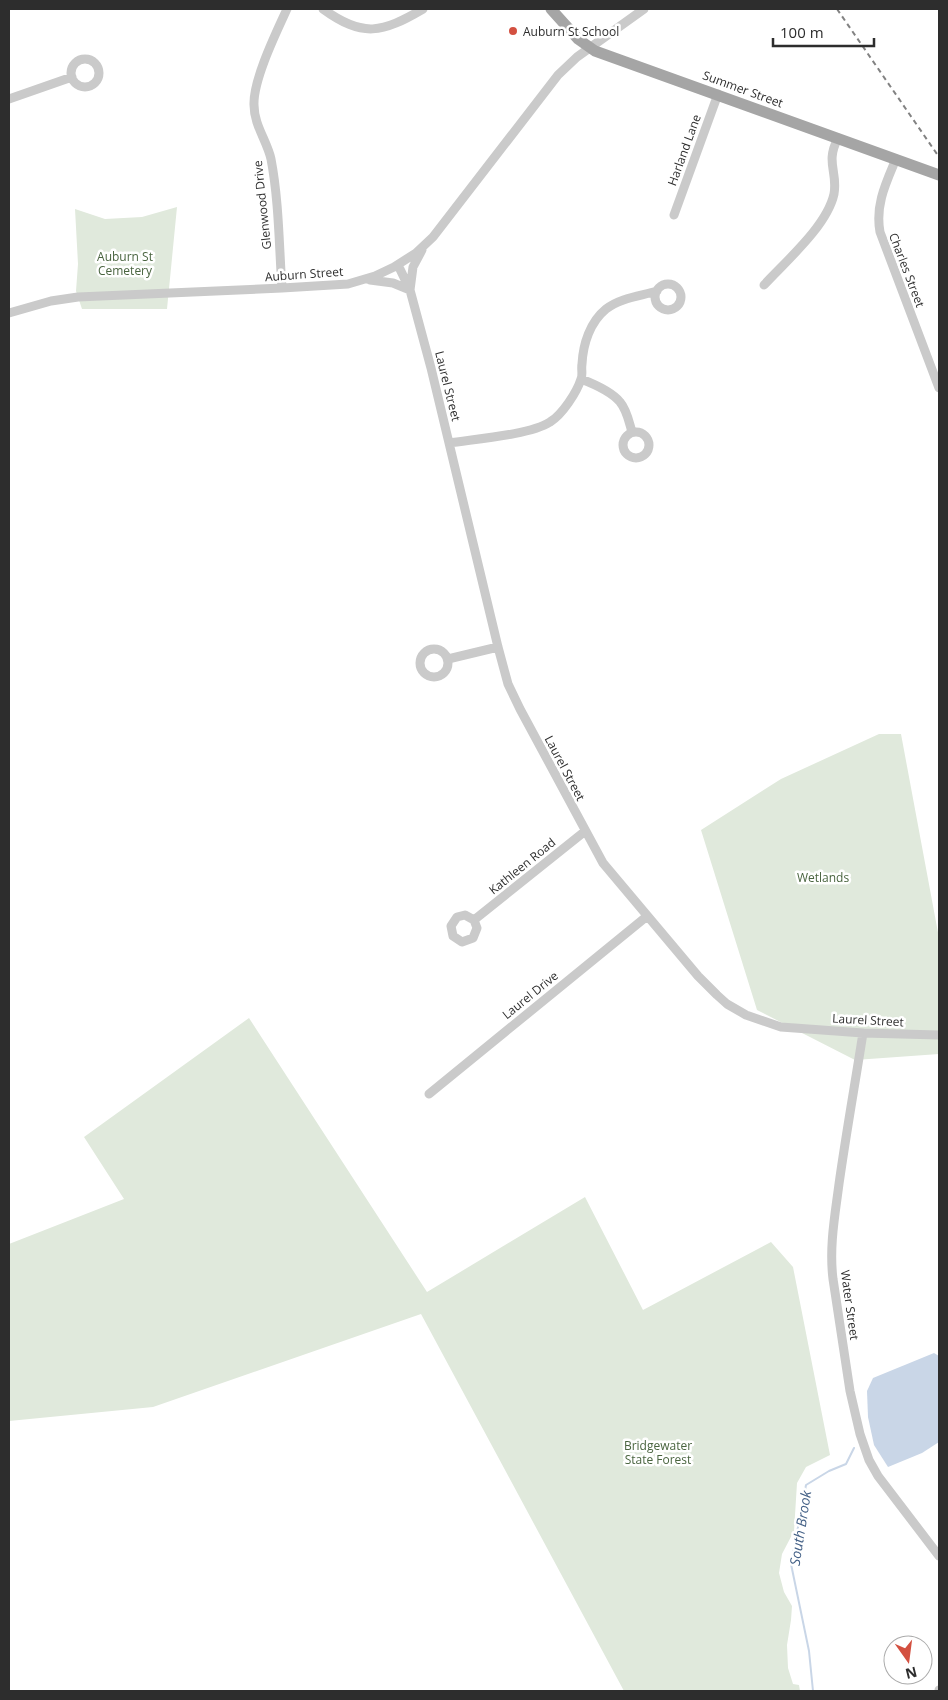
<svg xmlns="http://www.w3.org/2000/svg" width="948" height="1700" font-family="'Open Sans',sans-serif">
<rect width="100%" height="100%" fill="#fff"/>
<path fill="#e0e9dc" d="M177 207 167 309H82L76 291 78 264 75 209 105 219 142 217Z
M879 734H901L939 938V1054L855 1060 757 1010 701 830 781 779Z
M249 1018 427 1292 585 1197 643 1310 771 1242 793 1267 830 1455 806 1467 797 1483 794 1531 782 1554 779 1573 784 1592 792 1606 791 1620 787 1645 788 1668 793 1684 799 1685 800 1691H624L421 1314 153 1407 9 1421V1244L124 1199 84 1137Z"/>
<path fill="#c9d6e7" d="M934 1353 939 1356V1442L922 1453 888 1467 874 1445 868 1417 867 1391 873 1378Z"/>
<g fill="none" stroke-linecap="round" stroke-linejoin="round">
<path stroke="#c9d6e7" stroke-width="2" d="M813 1691 809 1651 791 1564 806 1485 829 1471 846 1464 854 1448"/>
<path stroke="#cacaca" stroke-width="9" d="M323 9C363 38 382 33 423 9
M71 73a14 14 0 1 1 28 0a14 14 0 1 1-28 0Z
M9 99 72 77
M896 159C886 183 875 205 880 232L939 388
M674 215 718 94
M398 265 410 290 431 368 498 647 508 684 520 709 603 863 698 976 717 995 727 1004 746 1015 781 1027 863 1033 939 1035
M370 280 393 283 410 290 413 267 422 250
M655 297a13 13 0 1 1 26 0a13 13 0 1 1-26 0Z
M764 285C786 261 827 226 834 194 838 171 825 163 838 138
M282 288C279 246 279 201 271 159 267 141 254 125 254 105 253 80 276 33 287 9
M9 313 51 301 78 297 282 288 348 284 375 276 394 267 416 253 433 237 558 75 577 57 644 9
M581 379C594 384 611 391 620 402 627 410 629 422 632 432
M623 445a13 13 0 1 1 26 0a13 13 0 1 1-26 0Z
M449 443C474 439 530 435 550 422 562 415 577 392 581 379 583 375 581 369 582 364 583 344 590 322 606 309 620 298 640 296 657 291
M420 663a14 14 0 1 1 28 0a14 14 0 1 1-28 0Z
M448 659 498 647
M474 920 465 915 457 917 451 926 453 936 462 942 473 938 477 928 474 920 584 832
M863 1033C855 1084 846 1134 839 1184 835 1215 829 1247 833 1279L850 1391 860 1434 869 1460 878 1476 939 1556
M429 1094 646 917
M939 1691V1690"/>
<path stroke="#a5a5a5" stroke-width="11" d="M551 9 578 39 595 51 939 175"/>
<path stroke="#828282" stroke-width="2" stroke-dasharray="5 4" stroke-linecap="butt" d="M837 9 939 157"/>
</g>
<circle fill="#d35040" stroke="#fff" stroke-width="2" cx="513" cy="31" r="5"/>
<g text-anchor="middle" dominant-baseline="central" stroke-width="5" stroke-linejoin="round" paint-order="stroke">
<g font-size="12" fill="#2d2d2d" stroke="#fff" text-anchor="start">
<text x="523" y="31">Auburn St School</text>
</g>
<g font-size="12" fill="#2d2d2d" stroke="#fff">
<text transform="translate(743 89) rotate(20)">Summer Street</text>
<text transform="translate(684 150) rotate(-70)">Harland Lane</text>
<text transform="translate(262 205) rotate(-96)">Glenwood Drive</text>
<text transform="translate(907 270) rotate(69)">Charles Street</text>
<text transform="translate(304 274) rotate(-4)">Auburn Street</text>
<text transform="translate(448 386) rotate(76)">Laurel Street</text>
<text transform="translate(565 768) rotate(62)">Laurel Street</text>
<text transform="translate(522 866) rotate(-39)">Kathleen Road</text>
<text transform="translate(530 995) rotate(-39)">Laurel Drive</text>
<text transform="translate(868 1020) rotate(3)">Laurel Street</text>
<text transform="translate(850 1305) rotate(82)">Water Street</text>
</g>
<g font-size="12" fill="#49643f" stroke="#fff">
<text x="125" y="256">Auburn St<tspan x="125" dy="14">Cemetery</tspan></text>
<text x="823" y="877">Wetlands</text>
<text x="658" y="1445">Bridgewater<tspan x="658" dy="14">State Forest</tspan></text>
</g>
<g font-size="14" font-style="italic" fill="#436086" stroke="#fff">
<text transform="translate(800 1528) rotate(-81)">South Brook</text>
</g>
</g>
<rect width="948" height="1700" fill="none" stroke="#2d2d2d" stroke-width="20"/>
<g transform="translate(908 1660) rotate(166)"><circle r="24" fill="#ffffff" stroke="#ababab"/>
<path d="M0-4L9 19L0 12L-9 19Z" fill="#d35040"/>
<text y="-8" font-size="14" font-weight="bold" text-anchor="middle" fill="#2d2d2d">N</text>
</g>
<path d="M773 38v8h101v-8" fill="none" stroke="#2d2d2d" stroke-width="2.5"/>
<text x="780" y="38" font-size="15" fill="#2d2d2d" stroke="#ffffff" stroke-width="4" paint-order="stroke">100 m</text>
</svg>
